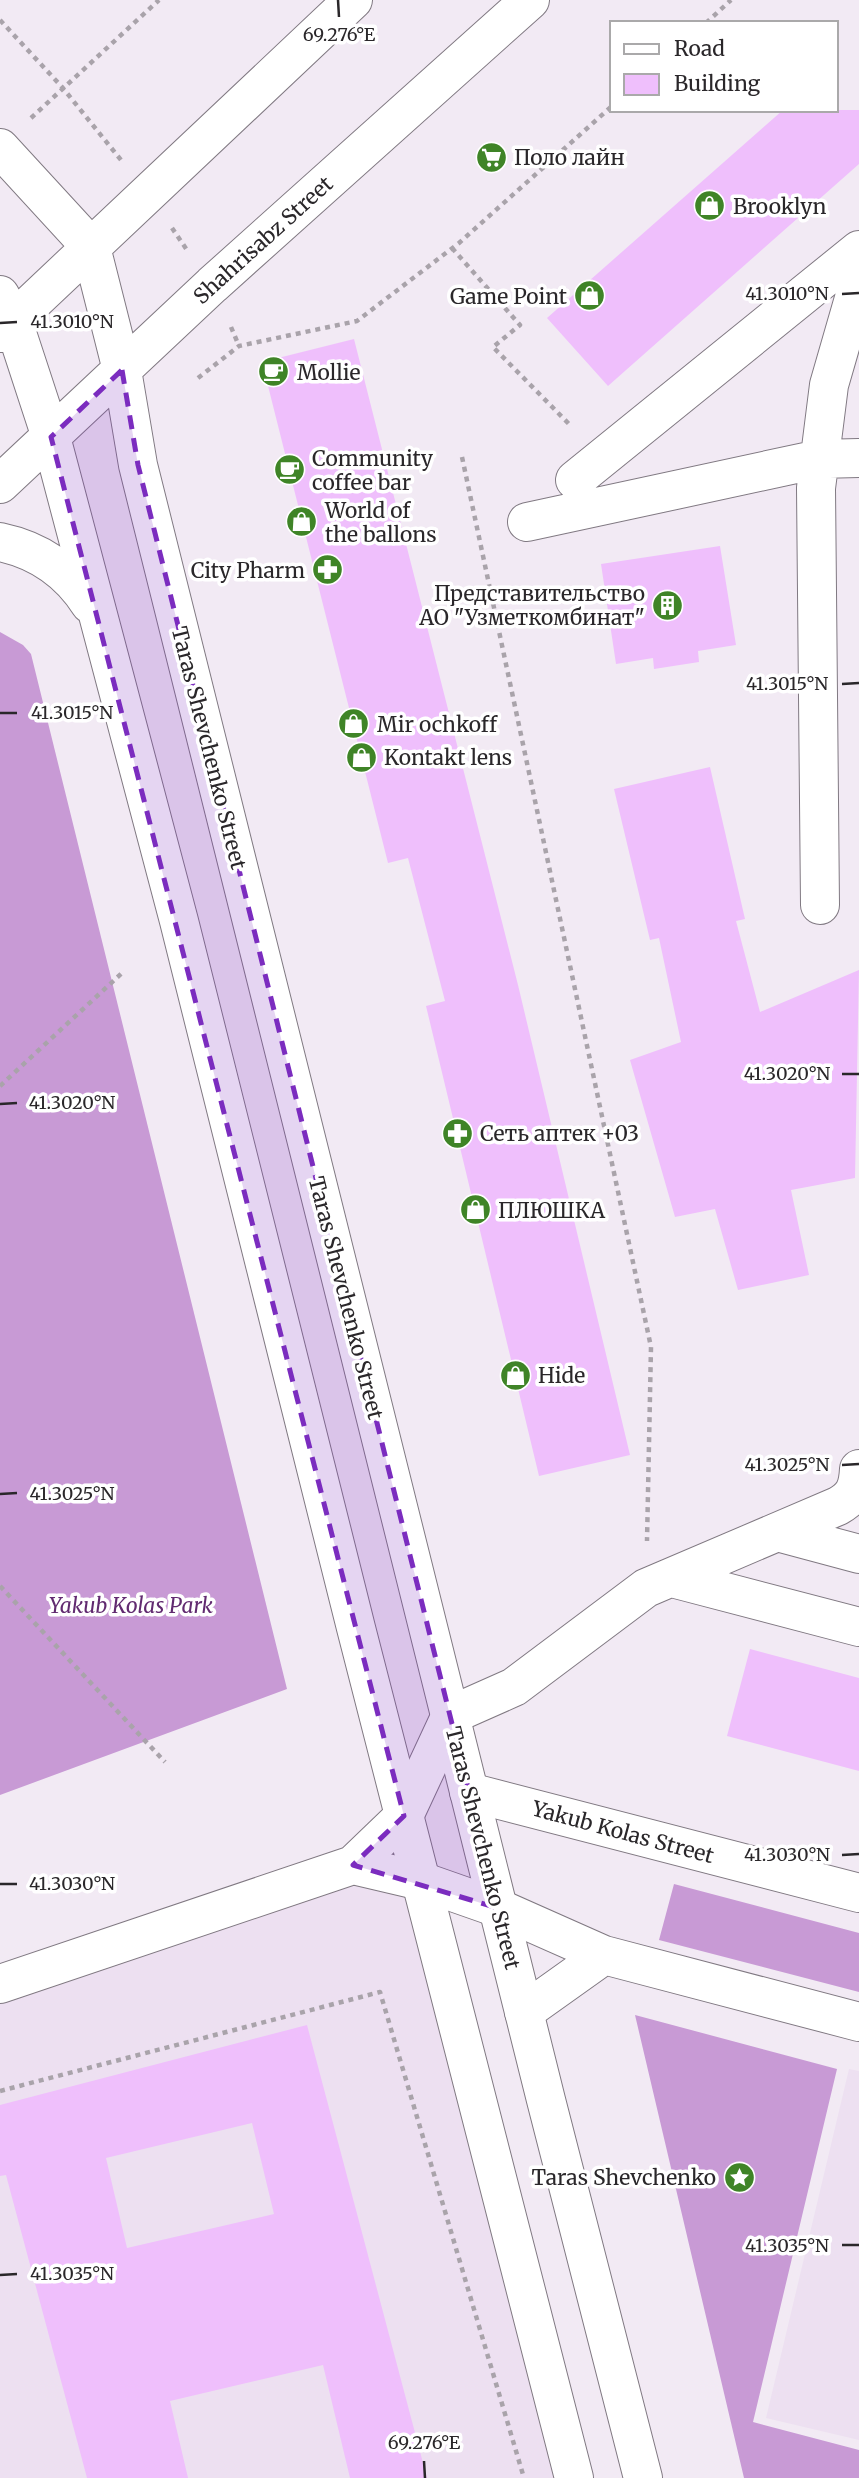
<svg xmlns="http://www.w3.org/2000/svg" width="859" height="2478" font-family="Merriweather,serif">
<rect width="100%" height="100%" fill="#f2eaf4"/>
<path fill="#ede0f1" d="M353 1865 421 1881 574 2478H0V1984Z
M849 2069 859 2071V2440L766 2418Z"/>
<path fill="#c89ad5" d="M0 632 23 645 31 654 287 1689 0 1795Z
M674 1884 859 1933V1992L659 1940Z
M635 2015 837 2069 753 2422 859 2450V2478H744Z"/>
<path fill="#efbffc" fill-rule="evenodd" d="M783 110H859V164L608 386 547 318Z
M354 339 518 985 630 1455 539 1476 426 1006 445 1001 408 858 388 863 262 362Z
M720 546 736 645 698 651 699 662 654 669 653 658 616 664 601 564Z
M710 767 745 919 736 921 760 1012 859 970 855 1178 791 1190 809 1275 738 1290 715 1209 675 1217 630 1060 681 1042 659 938 650 940 614 789Z
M750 1649 859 1678V1771L727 1736Z
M307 2025 427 2478H350L323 2365 170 2401 188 2478H87L6 2175 0 2176V2105ZM252 2123 274 2214 127 2248 106 2158Z"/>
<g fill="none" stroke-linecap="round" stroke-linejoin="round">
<defs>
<path id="minor" d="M575 480 859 250
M527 522 819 459 859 458
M820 905 816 488 829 385 859 281
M777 1532 859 1554
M672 1578 859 1627
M469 1792 859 1893
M353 1865 421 1881 498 1908 604 1955 859 2022
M0 1984 353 1865 404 1816 451 1715 514 1687 646 1588 838 1506C854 1497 858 1488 859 1469
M524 2012 604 1955"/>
<path id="major" d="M0 148 91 247 122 370 138 465 546 2100 643 2478
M0 295 13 321 51 437 179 921 356 1628 574 2478
M0 333 353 0
M0 484 212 285 530 0
M0 542C38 550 69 571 90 604"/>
</defs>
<use href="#minor" stroke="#807982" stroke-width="40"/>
<use href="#major" stroke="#807982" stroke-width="40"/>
<path stroke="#a9a3aa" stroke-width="4.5" stroke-dasharray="5 5" stroke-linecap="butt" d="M0 20 62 87 121 160
M706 23 731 0
M31 118 159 0
M172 228 187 250
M452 248 520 325 493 347 571 426
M231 327 239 346
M198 378 239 346 357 321 459 243 612 106
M462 457 651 1347 647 1541
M0 1086 123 972
M0 1586 165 1762
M0 2091 380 1992 524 2478"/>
<use href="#minor" stroke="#fff" stroke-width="38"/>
<use href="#major" stroke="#fff" stroke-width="38"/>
</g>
<path fill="#7b2cbf" fill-opacity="0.2" stroke="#7b2cbf" stroke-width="5" stroke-dasharray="14 9" stroke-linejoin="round" d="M122 370 138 465 498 1908 353 1865 404 1816 51 437Z"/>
<path fill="none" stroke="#2a272a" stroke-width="2.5" d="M338 0 339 17M842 294 859 293M0 323 17 322M842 684 859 683M0 713H17M842 1074H859M0 1104 17 1103M842 1465 859 1464M0 1494 17 1493M842 1855 859 1854M0 1884H17M842 2245H859M0 2275 17 2274M424 2461 425 2478"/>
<defs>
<symbol id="supermarket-disc" viewBox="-11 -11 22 22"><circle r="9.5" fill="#3f8427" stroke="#fff"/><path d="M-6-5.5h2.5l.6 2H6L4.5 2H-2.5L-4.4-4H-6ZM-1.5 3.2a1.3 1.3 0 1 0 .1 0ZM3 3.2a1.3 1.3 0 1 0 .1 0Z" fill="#fff"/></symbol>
<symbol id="shop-disc" viewBox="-11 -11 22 22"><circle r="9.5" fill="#3f8427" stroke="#fff"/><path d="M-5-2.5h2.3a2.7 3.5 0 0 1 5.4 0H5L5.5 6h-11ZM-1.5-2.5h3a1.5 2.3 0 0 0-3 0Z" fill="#fff"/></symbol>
<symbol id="cafe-disc" viewBox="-11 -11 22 22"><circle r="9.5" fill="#3f8427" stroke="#fff"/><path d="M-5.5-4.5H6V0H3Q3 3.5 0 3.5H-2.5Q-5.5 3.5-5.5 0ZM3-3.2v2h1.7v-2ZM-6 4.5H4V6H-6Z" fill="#fff"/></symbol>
<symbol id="pharmacy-disc" viewBox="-11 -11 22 22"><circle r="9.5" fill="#3f8427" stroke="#fff"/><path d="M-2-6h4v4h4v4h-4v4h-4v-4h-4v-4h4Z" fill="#fff"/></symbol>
<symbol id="building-disc" viewBox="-11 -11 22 22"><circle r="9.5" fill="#3f8427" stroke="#fff"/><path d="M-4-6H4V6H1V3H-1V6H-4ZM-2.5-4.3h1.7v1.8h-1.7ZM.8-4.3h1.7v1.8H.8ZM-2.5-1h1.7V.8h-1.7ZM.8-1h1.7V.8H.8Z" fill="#fff"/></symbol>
<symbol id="sight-disc" viewBox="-11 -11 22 22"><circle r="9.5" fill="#3f8427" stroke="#fff"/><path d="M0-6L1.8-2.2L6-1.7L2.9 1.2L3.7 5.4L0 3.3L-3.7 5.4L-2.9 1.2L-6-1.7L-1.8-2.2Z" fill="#fff"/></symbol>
</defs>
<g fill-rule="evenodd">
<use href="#supermarket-disc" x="474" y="140" width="35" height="35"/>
<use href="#shop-disc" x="692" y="188" width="35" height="35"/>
<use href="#shop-disc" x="572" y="278" width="35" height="35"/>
<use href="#cafe-disc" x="256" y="354" width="35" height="35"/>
<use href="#cafe-disc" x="272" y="452" width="35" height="35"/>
<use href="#shop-disc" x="284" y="504" width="35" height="35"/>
<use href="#pharmacy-disc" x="310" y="552" width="35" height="35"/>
<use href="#building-disc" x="650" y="588" width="35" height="35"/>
<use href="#shop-disc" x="336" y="706" width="35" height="35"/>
<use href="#shop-disc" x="344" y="740" width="35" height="35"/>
<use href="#pharmacy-disc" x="440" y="1116" width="35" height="35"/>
<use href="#shop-disc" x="458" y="1192" width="35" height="35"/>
<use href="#shop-disc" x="498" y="1358" width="35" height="35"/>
<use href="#sight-disc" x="722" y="2160" width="35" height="35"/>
</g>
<g text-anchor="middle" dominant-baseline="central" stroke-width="7" stroke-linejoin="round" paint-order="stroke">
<g font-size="21" fill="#2a272a" stroke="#fff" text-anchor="start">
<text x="514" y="157">Поло лайн</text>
<text x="733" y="206">Brooklyn</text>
<text x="567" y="296" text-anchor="end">Game Point</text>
<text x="297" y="372">Mollie</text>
<text x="312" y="458">Community<tspan x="312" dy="24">coffee bar</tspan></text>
<text x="325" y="510">World of<tspan x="325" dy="24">the ballons</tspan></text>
<text x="305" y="570" text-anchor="end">City Pharm</text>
<text x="645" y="593" text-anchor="end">Представительство<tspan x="645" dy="24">АО "Узметкомбинат"</tspan></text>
<text x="377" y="724">Mir ochkoff</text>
<text x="384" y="757">Kontakt lens</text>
<text x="480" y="1133">Сеть аптек +03</text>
<text x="498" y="1210">ПЛЮШКА</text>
<text x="538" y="1375">Hide</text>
<text x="716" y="2177" text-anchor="end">Taras Shevchenko</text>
</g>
<g font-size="21" fill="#2a272a" stroke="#fff">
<text transform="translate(263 240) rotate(-42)">Shahrisabz Street</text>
<text transform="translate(209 748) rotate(76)">Taras Shevchenko Street</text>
<text transform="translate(346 1298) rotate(76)">Taras Shevchenko Street</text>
<text transform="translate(623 1832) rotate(15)">Yakub Kolas Street</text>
<text transform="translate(483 1848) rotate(76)">Taras Shevchenko Street</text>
</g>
<g font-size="21" font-style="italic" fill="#612a70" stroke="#fff">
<text x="131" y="1605">Yakub Kolas Park</text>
</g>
</g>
<g font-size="18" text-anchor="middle" fill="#2a272a" stroke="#fff" stroke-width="7" stroke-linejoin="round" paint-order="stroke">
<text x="339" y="41">69.276°E</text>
<text x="787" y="300">41.3010°N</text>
<text x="72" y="328">41.3010°N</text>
<text x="787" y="690">41.3015°N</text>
<text x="72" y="719">41.3015°N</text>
<text x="787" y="1080">41.3020°N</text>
<text x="72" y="1109">41.3020°N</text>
<text x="787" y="1471">41.3025°N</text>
<text x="72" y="1500">41.3025°N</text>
<text x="787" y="1861">41.3030°N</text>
<text x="72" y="1890">41.3030°N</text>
<text x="787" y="2252">41.3035°N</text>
<text x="72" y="2280">41.3035°N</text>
<text x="424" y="2449">69.276°E</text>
</g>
<rect x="610" y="21" width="228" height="91" fill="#ffffff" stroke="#aaa9aa" stroke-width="2"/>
<rect x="624" y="44" width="35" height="10" fill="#ffffff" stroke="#aaa9aa" stroke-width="2"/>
<text x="674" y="56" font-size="21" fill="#2a272a">Road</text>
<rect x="624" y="74" width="35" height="21" fill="#efbffc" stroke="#aaa9aa" stroke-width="2"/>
<text x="674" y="91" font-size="21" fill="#2a272a">Building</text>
</svg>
